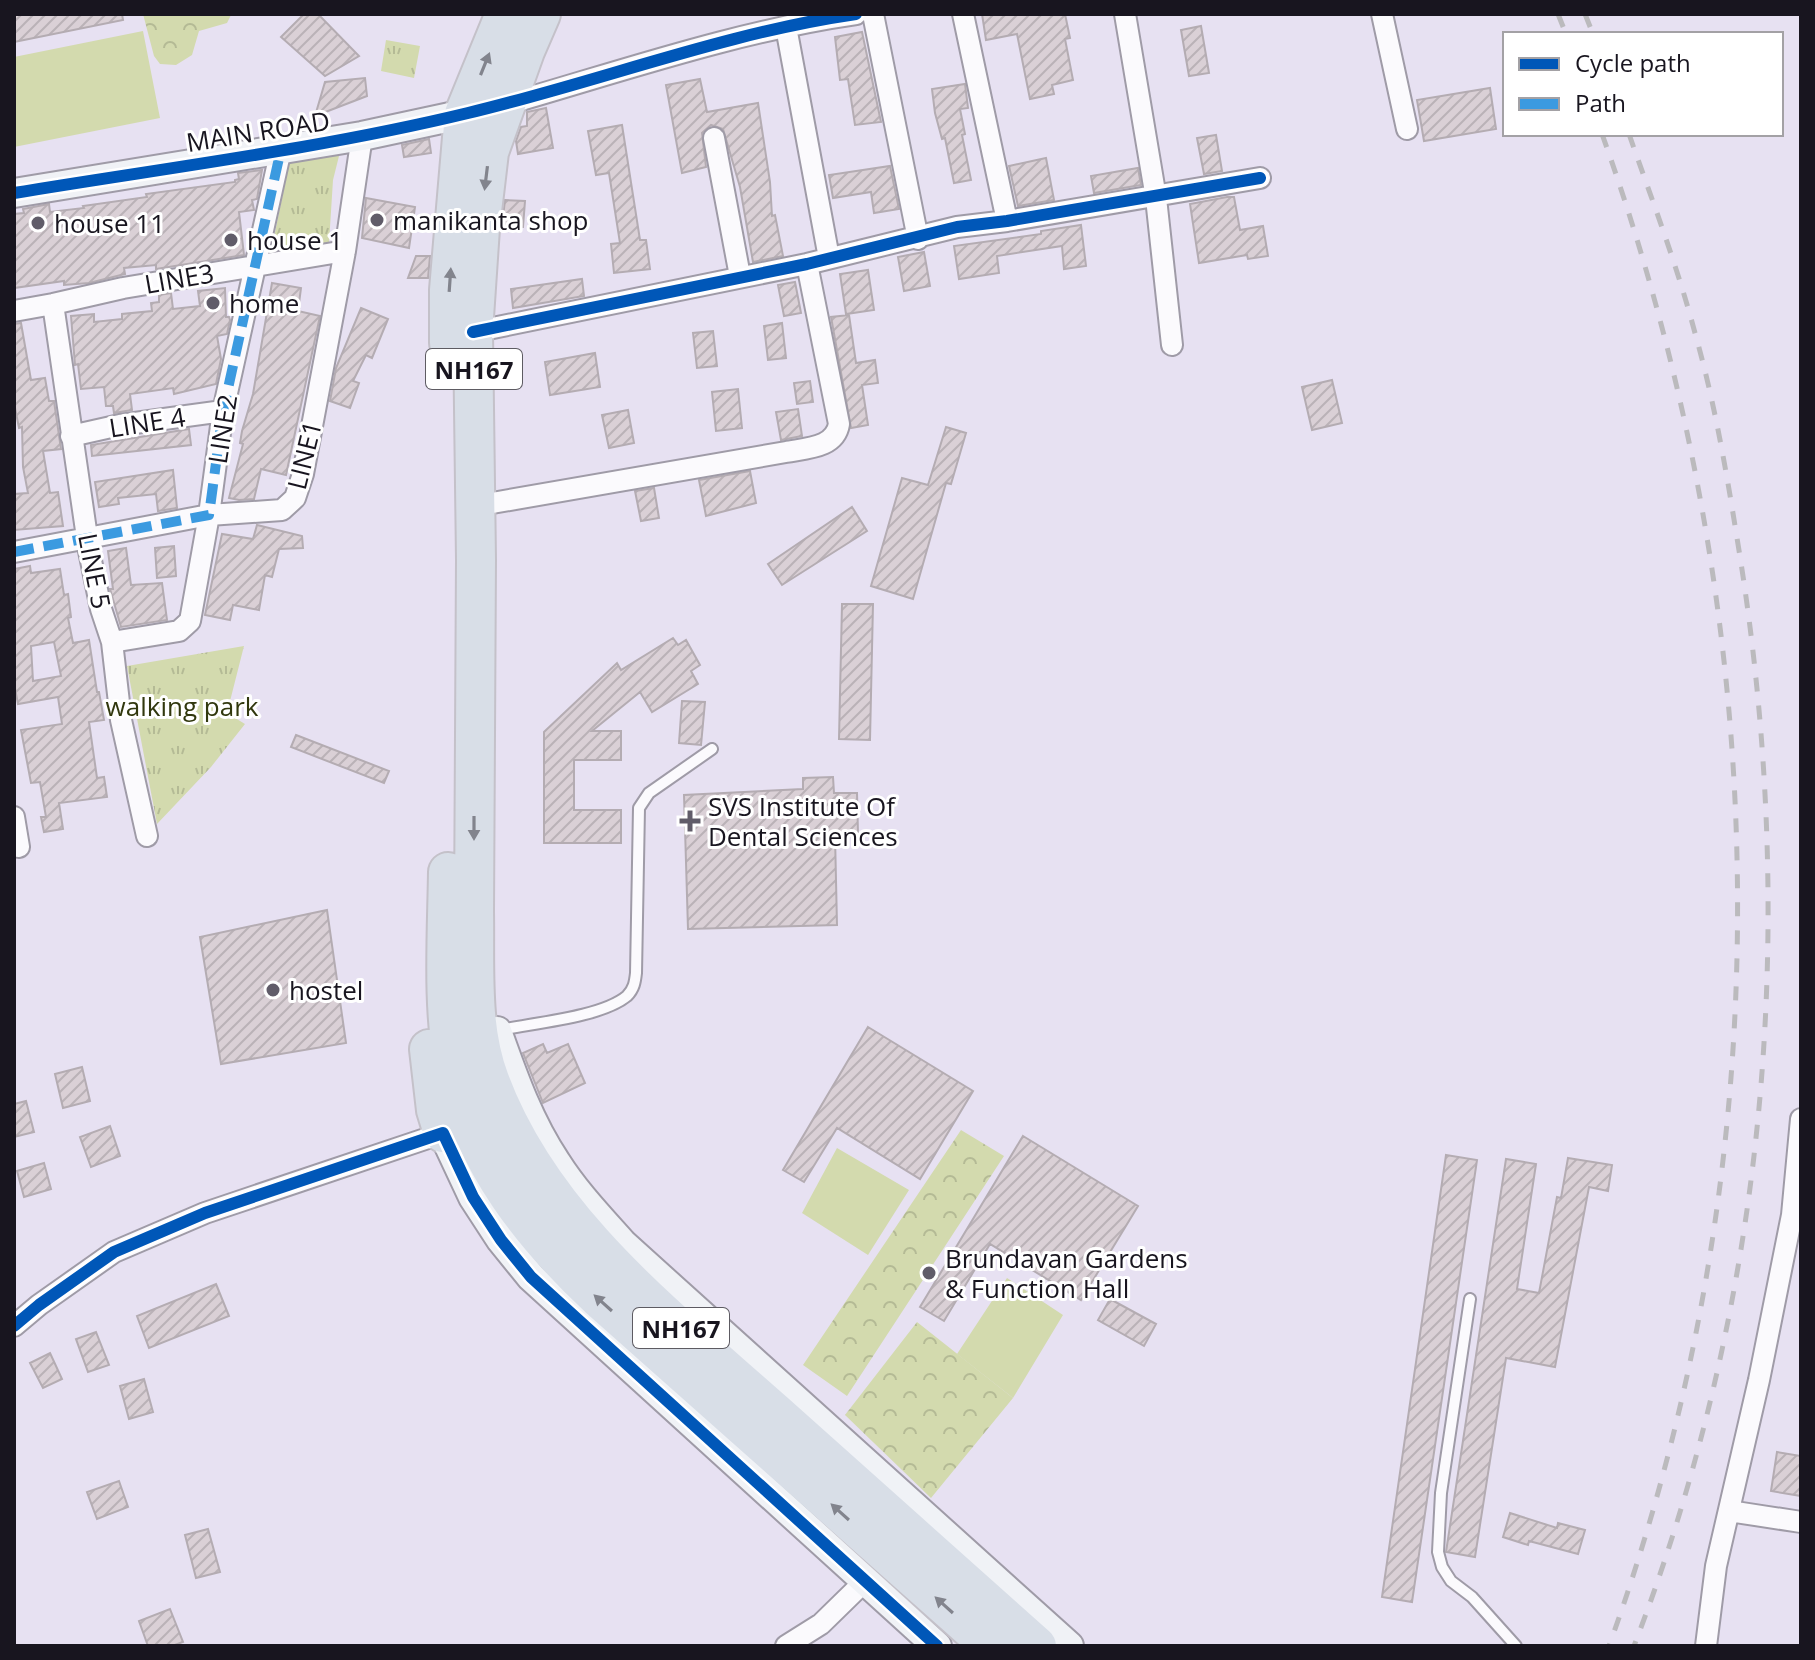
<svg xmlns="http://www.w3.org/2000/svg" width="1815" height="1660" font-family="'Open Sans',sans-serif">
<defs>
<pattern id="forest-crowns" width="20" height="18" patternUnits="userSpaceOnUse" patternTransform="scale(2)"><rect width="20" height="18" fill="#d3daae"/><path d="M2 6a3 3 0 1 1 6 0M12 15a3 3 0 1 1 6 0" fill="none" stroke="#b4ba95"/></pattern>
<pattern id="park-tufts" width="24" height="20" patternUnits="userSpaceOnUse" patternTransform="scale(2)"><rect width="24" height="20" fill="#d3daae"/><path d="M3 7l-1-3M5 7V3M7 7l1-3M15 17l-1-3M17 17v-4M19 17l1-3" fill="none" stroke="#b4ba95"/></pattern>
<pattern id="building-hatch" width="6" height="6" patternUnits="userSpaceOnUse" patternTransform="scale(2)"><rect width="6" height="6" fill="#dad0d6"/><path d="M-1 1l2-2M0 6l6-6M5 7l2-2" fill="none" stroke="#bab2b7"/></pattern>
</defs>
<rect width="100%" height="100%" fill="#e7e1f2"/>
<path fill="#d3daae" d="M143 31 160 118 14 147V57Z
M837 1148 909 1190 868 1255 802 1213Z
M1007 1278 1063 1315 1013 1398 957 1354Z"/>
<path fill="url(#forest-crowns)" d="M143 14H231V15L227 23 199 31 192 55 176 65 160 64 154 56Z
M961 1130 1004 1156 847 1396 803 1365Z
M917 1322 1013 1398 931 1498 845 1415Z"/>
<path fill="url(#park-tufts)" d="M386 40 420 46 414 78 381 71Z
M340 152 333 180 329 243 272 247 290 159Z
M244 646 227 713 245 724 211 767 157 824 127 666Z"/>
<path fill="url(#building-hatch)" stroke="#b4acb2" stroke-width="2" fill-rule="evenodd" d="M14 14H122L123 20 14 42Z
M304 14H318L359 56 325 76 281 37Z
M982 14H1065L1070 38 1065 39 1073 80 1052 85 1054 94 1030 99 1017 34 986 40Z
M1201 26 1209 73 1189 76 1181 30Z
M862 32 881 122 855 125 848 79 840 80 835 37Z
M365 78 367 96 315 116 325 82Z
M700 79 707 112 758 103 770 182 772 216 775 215 783 256 753 262 740 187 723 129 711 125 702 133 706 167 682 173 666 85Z
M965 84 968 108 960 109 965 134 962 135 971 180 954 183 945 138 942 139 935 113 932 89Z
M1490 88 1496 129 1424 141 1417 100Z
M546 108 553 148 518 154 516 141 521 127 527 126V112Z
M622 125 640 240H646L650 269 614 273 611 244 620 243 609 173 596 175 588 131Z
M1216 135 1222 171 1204 174 1197 138Z
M429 139 431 153 404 157 402 145Z
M1046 158 1054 200 1018 206 1009 166Z
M890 166 899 209 874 213 871 192 833 198 829 175Z
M1138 168 1141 185 1094 193 1091 176Z
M262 170 257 199 252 200 254 210 239 212 244 255 156 269V265L124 268 125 274 89 283 64 285V281L14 288V214L24 213 23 209 49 204 50 212 84 208 83 206 147 197 146 194 235 182V180L239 179 238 173Z
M1227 197H1234L1240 230 1263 226 1268 256 1248 259 1247 255 1199 263 1190 204Z
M366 198 415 207 409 248 362 238Z
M505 200 525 201 523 227 502 226Z
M1081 225 1086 266 1064 269 1062 246 997 256 999 273 959 279 954 246 1041 234V231Z
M924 252 930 286 904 291 898 257Z
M416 256H430L428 278H408Z
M868 270 874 310 846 314 840 274Z
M582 279 584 296 513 308 511 289Z
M795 282 801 313 784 316 778 285Z
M272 283 301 288 298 311 320 316 286 475 261 469 254 499 239 500 229 498 243 444 240 443 242 431 253 394Z
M225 288 226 317H229L230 320 227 334 217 336 221 359 216 384 174 394 173 388 130 394 132 410 114 413 113 406H106L104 387 81 389 78 364 75 365 71 316 94 314V322L122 319V314L152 311 151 303 159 302V295L171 293 173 309 200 306 198 291Z
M361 308 388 319 372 358 366 355 353 381 359 383 350 408 330 401 336 368Z
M849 315 856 363 875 360 878 383 862 385 868 425 851 428 831 317Z
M21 323 31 380 45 378 49 401H54L61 449 43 451 50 493 58 492 63 526 14 530V494L28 493 23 467 22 427 19 428 14 403V324Z
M782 323 786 358 768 360 764 326Z
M713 331 717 366 697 368 693 333Z
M595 353 600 387 550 395 545 362Z
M1332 380 1342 423 1312 430 1302 387Z
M810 381 813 402 797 404 794 383Z
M738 389 742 428 716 431 712 392Z
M798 409 802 436 781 440 776 412Z
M628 410 634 443 609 448 602 415Z
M946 427 966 433 951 484 946 483 913 599 871 586 902 478 928 485Z
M189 429 191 445 92 456 91 445Z
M173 470 177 508 158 511 156 494 118 498 119 504 99 507 95 482Z
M750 471 756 503 706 516 699 480Z
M654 488 659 518 641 521 635 491Z
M852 507 867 531 782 585 768 564Z
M257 525 302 536 303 548 279 549 272 577 265 575 259 610 233 605 230 620 205 615 222 534 253 539Z
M174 546 176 576 157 578 155 548Z
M126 548 131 585 162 583 167 620 121 627 110 589H113L108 551Z
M30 566 31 573 60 569 64 595 68 594 71 617 68 618 73 643 89 640 97 692H99L104 720 89 722 97 778 104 777 107 797 59 803 63 829 44 832 41 817H46L40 782 31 783 21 730 62 724 58 697 18 704 14 683V569ZM54 642 61 676 33 681 31 646Z
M842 604H873L870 740 839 739Z
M673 638 678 645 686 640 700 665 691 671 698 684 652 712 640 692 592 731H621V760H574V810H621V843H544V732L617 663 621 670Z
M682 701 705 702 701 745 679 743Z
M296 735 389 771 384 783 291 747Z
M833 777 834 793H857L858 834 835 835 837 925 688 929 684 795 803 789V778Z
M327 910 346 1043 221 1064 200 937Z
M868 1027 973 1091 920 1179 837 1128 804 1182 783 1170Z
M543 1044 547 1053 568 1044 585 1083 543 1103 523 1053Z
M82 1067 90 1101 63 1108 55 1074Z
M26 1101 34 1132 14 1137V1104Z
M110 1126 120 1156 91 1167 80 1137Z
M1023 1136 1138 1206 1081 1300 990 1244 944 1321 920 1307Z
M1446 1155 1477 1160 1412 1602 1382 1597Z
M1568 1158 1612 1165 1608 1191 1589 1187 1555 1367 1506 1358 1475 1557 1446 1552 1506 1159 1536 1164 1517 1289 1539 1293 1557 1197 1561 1198Z
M44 1163 51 1189 24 1197 17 1171Z
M216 1284 229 1316 149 1348 137 1316Z
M1110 1299 1156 1324 1144 1346 1098 1320Z
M96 1332 109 1365 88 1372 76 1339Z
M50 1353 62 1379 43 1388 30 1363Z
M144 1379 153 1412 129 1419 120 1386Z
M1777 1452 1801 1456V1496L1771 1491Z
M119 1481 128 1507 97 1519 87 1492Z
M1510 1513 1557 1528 1558 1523 1585 1530 1578 1554 1529 1541 1528 1545 1503 1537Z
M208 1529 220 1572 196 1578 185 1535Z
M170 1609 183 1642 172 1646H148L139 1621Z"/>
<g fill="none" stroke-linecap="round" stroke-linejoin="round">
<defs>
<path id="lane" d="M500 1030C534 1023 602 1017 627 996 634 989 635 982 636 973L639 808 649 793 712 749
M1470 1299 1441 1493 1438 1552 1442 1567 1451 1581 1472 1597 1516 1646"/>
<path id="street" d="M873 14 918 239
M963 14 1007 221
M1125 14 1156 198 1172 345
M1382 14 1407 129
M786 27 829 258
M507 104C622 71 738 31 856 14
M714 138 740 276
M53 304 89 551 101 609 112 642 121 720 147 836
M14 311 53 304 123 288 345 251
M473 332 807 264 957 227 1007 221 1260 178
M71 436 120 425 223 411
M475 506 786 452C807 448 835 448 839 424L807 264
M14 552 209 515 223 411 281 149
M112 642 179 631 190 621 209 515 282 510 295 498 303 474 345 251 362 136
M14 817 19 847
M14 1326 39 1305 114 1252 205 1213 443 1133
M1729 1511 1801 1522
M786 1646 821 1624 865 1581
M1706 1646 1716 1566 1759 1380 1792 1215 1801 1119"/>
<path id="secondary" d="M14 193 362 136 483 110
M497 1031C513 1076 529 1122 556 1162 575 1192 599 1217 623 1244L1069 1646
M443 1133 473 1197 501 1240 531 1277 937 1646"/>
<path id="highway" d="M541 14 525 51 489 152 480 228 473 332 476 560 474 912C475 967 470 1027 490 1080 542 1220 666 1315 775 1412 862 1490 950 1568 1037 1646
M449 343V290L464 114 505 14
M448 872C447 938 442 1009 455 1074 473 1163 533 1237 598 1298L990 1646
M429 1049 436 1110 443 1133"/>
</defs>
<use href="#lane" stroke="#9f9ba7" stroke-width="14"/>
<use href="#street" stroke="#9f9ba7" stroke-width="24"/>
<use href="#secondary" stroke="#9f9ba7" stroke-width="32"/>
<use href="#highway" stroke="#c4c1c9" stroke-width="42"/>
<use href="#lane" stroke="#fbfafd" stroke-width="10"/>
<use href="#street" stroke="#fbfafd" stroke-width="20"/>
<use href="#secondary" stroke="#f0f2f6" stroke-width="28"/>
<use href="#highway" stroke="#d8dee7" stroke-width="38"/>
<path stroke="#bbbabd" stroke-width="5" stroke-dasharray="14 14" stroke-linecap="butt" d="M1558 14 1566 34
M1585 14 1593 34
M1602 134C1777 623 1786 1156 1609 1646
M1629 134C1652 200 1677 265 1695 333 1714 400 1726 469 1737 538 1799 912 1770 1292 1634 1646"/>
<path stroke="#3b9ae0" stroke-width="10" stroke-dasharray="20 10" stroke-linecap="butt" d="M14 552 209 515 223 411 281 149"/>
<defs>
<path id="cycleway" d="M14 193C165 168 319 149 468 113 598 82 724 33 856 14
M473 332 807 264 957 227 1007 221 1260 178
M14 1326 39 1305 114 1252 205 1213 443 1133 473 1197 501 1240 531 1277 937 1646"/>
</defs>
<use href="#cycleway" stroke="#fff" stroke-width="17"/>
<use href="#cycleway" stroke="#0057b8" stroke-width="12"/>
</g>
<defs><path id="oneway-solid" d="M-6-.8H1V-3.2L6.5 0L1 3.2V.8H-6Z" transform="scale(2)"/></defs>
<g fill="#82848d">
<use href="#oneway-solid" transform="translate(485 64) rotate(-68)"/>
<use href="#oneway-solid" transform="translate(486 178) rotate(97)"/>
<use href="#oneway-solid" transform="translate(450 280) rotate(-86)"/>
<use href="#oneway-solid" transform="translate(474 828) rotate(90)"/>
<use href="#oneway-solid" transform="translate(603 1303) rotate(-138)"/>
<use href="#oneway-solid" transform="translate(840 1512) rotate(-138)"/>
<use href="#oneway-solid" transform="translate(944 1605) rotate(-138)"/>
</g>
<g fill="#605c69" stroke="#fff" stroke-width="3">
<circle cx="377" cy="220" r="8"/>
<circle cx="38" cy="223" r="8"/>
<circle cx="231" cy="240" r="8"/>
<circle cx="213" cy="303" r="8"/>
<path d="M686 809h8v8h8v8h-8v8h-8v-8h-8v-8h8z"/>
<circle cx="273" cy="990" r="8"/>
<circle cx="929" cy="1273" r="8"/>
</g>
<g text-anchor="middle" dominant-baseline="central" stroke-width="6" stroke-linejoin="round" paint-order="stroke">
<g fill="#fff" stroke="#5d5b62" stroke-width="2">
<rect x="426" y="349" width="96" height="40" rx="6"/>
<rect x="633" y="1308" width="96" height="40" rx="6"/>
</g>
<g font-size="24" font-weight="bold" fill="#18151f">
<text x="474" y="369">NH167</text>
<text x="681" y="1328">NH167</text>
</g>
<g font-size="26" fill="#18151f" stroke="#fff">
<text transform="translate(258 131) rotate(-9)">MAIN ROAD</text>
<text transform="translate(179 278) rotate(-10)">LINE3</text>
<text transform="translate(147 422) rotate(-9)">LINE 4</text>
<text transform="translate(222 429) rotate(-81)">LINE2</text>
<text transform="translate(304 455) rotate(-76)">LINE1</text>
<text transform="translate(95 571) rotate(79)">LINE 5</text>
</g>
<g font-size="26" fill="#18151f" stroke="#fff" text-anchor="start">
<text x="393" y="220">manikanta shop</text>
<text x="54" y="223">house 11</text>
<text x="247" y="240">house 1</text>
<text x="229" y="303">home</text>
<text x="708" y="806">SVS Institute Of<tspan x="708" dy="30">Dental Sciences</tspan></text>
<text x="289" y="990">hostel</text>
<text x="945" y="1258">Brundavan Gardens<tspan x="945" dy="30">&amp; Function Hall</tspan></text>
</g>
<g font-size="26" fill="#31380e" stroke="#fff">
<text x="182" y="706">walking park</text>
</g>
</g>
<rect width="1815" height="1660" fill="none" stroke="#18151f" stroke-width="32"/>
<rect x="1503" y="32" width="280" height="104" fill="#ffffff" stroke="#a3a1a5" stroke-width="2"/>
<rect x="1519" y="58" width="40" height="12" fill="#0057b8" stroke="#a3a1a5" stroke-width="2"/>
<text x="1575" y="72" font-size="24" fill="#18151f">Cycle path</text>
<rect x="1519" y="98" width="40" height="12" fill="#3b9ae0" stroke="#a3a1a5" stroke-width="2"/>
<text x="1575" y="112" font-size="24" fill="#18151f">Path</text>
</svg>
